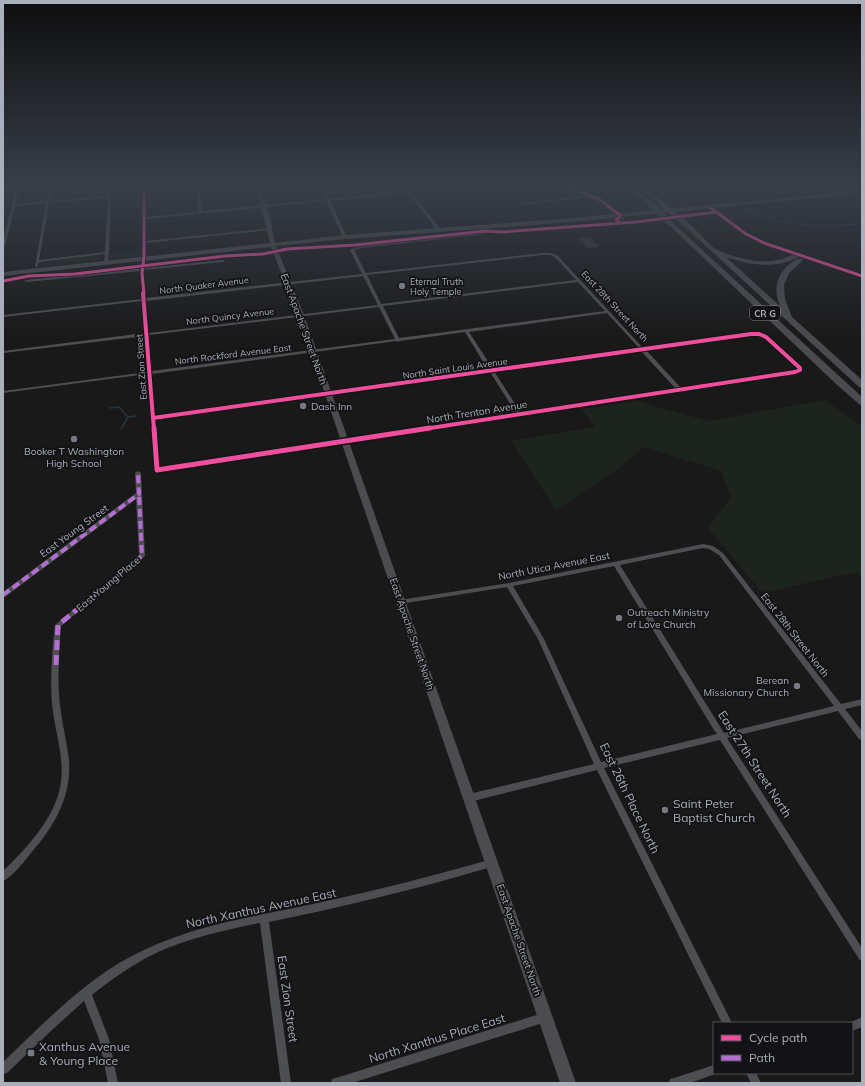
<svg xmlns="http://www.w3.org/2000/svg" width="865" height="1086" font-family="Mulish,sans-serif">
<rect width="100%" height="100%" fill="#191919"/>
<path fill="#1c241d" d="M143 249 141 256 109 259V253Z
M98 255 103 256V260L39 267V262L41 261Z
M825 400 862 426V578L856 572 762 593 708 528 731 497 721 471 644 447 615 471 556 510 511 441 595 427 582 409 637 401 708 421Z"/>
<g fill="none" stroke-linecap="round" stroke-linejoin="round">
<path stroke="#2a353c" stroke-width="1" d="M479 186 482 190 498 193 537 186
M669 186 709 193 732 202
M742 208C785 228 816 226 862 224"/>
<path stroke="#2a353c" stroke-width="1.5" d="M110 408 119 407 128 417 136 416
M121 429 128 417"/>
</g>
<path fill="#313131" d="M590 237 600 247 587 248 577 238Z"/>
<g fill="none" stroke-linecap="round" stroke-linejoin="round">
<path fill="#4d4e52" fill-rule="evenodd" d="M17 186H19L20 188 15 204 46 201 50 186H53L50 201 108 196V186H111L109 253 107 264 104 263 105 254 39 262 37 267H35L46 203 15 206 5 246 3 247V239L16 189 3 191V189L16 187ZM108 198 105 252 39 260 49 203Z
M143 186H150L146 187V217L199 212 196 186H199L203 211 325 199 320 186H322L329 199 405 191 400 186H403L424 208 440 229 437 230 422 210 407 193 330 201 347 237 345 238 343 237 326 201 146 219V241L270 228 272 229 270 230 146 243 145 268 223 260 225 261 223 262 144 270 146 298 362 274 350 250 359 246 485 232 487 233 486 234 361 248 354 250 366 273 542 253H551L558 256 643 348 751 333H759L768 336 802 367V370L795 373 157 472 155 471 147 374 3 393V391L147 372 145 336 3 353V351L144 333 142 301 3 317V315L142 299 140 271 26 282 24 281 26 280 141 268 142 256ZM542 255H550L556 258 576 280 381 304 367 275ZM363 276 378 305 149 333 146 301ZM578 282 605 311 399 338 383 306ZM379 307 395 339 152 371 149 335ZM607 313 639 348 493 369 469 332ZM465 332 488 370 155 416 152 374 396 341 398 342 400 341ZM751 335H758L764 338 798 369 794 371 681 388 646 350ZM641 351 676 389 521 413 494 371ZM490 372 516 413 160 468 156 419Z
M825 186H829L843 194 840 195Z
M591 195H592V197L521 205 519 204 521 203Z
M138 471 141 473 145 556 61 626C59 652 57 679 60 705 62 724 67 742 69 760 72 796 54 827 31 853 25 861 11 878 3 881V871C25 850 51 822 59 792 67 763 55 734 52 704 50 678 52 651 55 625L139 555 136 499 5 597H3V592L136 493 135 473Z
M703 544 713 546 723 553 841 704 862 699V705L845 709 862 731V740L859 739 838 711 727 738 862 948V961L859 959 720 740 604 768 732 1023H722L597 770 469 802 466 801 465 798 466 795 469 794 594 764 538 639 507 587 400 604H398L397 602 398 600H400L509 583ZM703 548 709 549 719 555 834 706 724 733 620 565ZM614 566 714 730 717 734 601 762 544 639 513 586Z
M492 859 495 860 496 863 495 866 428 885 364 901 321 911 269 922 291 1083H281L260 923C225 930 189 938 156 953 133 964 112 979 92 995L109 1039 118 1083H108L99 1039 84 1001 52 1030 7 1073 3 1074V1062C41 1026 82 983 128 958 191 924 254 917 322 902 379 890 436 875 492 859Z
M546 1012 549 1014 551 1017 549 1020 546 1022 352 1083H331L332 1079 336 1078Z
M862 1017V1027L852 1031V1023H849Z
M714 1065V1073H718L690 1083H669L670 1079 674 1078Z
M746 1073H756L761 1083H751Z"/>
<path fill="#4d4e52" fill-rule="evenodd" d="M562 186H567C588 194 610 202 625 219L621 220 601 204Z
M709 207H713L748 233 766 242 862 274V278L762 244 744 235 709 209Z"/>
<path fill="#4c4c50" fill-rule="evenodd" d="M255 186H259L270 218 275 243 345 235 572 218 862 191V193L572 222 345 239 276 246 304 315 576 1083H560L298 315 271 247 3 276V272L270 243 264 218Z"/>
<path fill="#4a4b4f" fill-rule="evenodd" d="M627 186H633L651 202V204H647Z
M639 186H645L663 202V204H659Z
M683 220C695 225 708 246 718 250 736 258 758 264 778 260 786 259 794 252 801 254V256C776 269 752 266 726 257L780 306C773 289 776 275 791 263 795 260 798 258 802 259V261L789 273 784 285 785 299 792 317 862 380V388L859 387 681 223 680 222Z
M668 222H672L862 397V405L859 404 836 384 668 224Z"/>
<path stroke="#4a4b4f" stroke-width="6" d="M649 203 670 223
M661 203 683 222"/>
<path stroke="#b36fd0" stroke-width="4" stroke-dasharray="8 4" stroke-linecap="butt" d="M3 595 139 494 138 473
M89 600 142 556 139 494"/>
<path stroke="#b36fd0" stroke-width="5" stroke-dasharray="10 5" stroke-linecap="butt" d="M56 665 58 625 90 599"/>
<defs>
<path id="cycleway-far2" d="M564 186 599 199 621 216 616 219 619 222
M711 208 746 234 764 243 862 276
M3 281 29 276 75 274 225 256 263 254 287 249 355 245 485 231 502 232 636 222 716 212
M144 294 142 273 144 256V186H148"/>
<path id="cycleway-far1" d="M143 293 153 418
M153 418 154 429
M153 418 751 334H759L766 337 800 368V370L795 372 424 429"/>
<path id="cycleway" d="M154 428 157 470 430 428"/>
</defs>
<use href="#cycleway-far2" stroke="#131315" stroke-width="4.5"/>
<use href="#cycleway-far1" stroke="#131315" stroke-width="6"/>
<use href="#cycleway" stroke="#131315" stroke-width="8"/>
<use href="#cycleway-far2" stroke="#ef4d9e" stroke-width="3"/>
<use href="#cycleway-far1" stroke="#ef4d9e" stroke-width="4"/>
<use href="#cycleway" stroke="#ef4d9e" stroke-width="5"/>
</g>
<linearGradient id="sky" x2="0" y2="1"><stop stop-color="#0e0e0e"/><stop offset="0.55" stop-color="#383e49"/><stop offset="1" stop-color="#383e49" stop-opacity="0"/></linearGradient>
<rect width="865" height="338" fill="url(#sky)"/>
<g fill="#777a82" stroke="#131315" stroke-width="1.5">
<circle cx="402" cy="286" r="4"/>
<circle cx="303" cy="406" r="4"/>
<circle cx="74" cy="439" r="4"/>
<circle cx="619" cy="618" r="4"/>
<circle cx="797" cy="686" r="4"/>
<circle cx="665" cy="810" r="4"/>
<rect x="27" y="1049" width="8" height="8" rx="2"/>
</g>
<g text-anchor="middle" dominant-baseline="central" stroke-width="3.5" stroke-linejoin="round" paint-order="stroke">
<g font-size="9" fill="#a9afbb" stroke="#131315" text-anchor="start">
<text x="410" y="281">Eternal Truth<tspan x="410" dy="10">Holy Temple</tspan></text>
</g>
<g font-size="9" fill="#a9afbb" stroke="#131315">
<text transform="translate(204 285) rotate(-7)">North Quaker Avenue</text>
<text transform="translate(615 306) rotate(47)">East 28th Street North</text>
<text transform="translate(230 316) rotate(-7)">North Quincy Avenue</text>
<text transform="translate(233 354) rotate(-7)">North Rockford Avenue East</text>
<text transform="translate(141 367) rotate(-94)">East Zion Street</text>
<text transform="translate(455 368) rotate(-8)">North Saint Louis Avenue</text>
</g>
<rect fill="#131315" stroke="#7c8089" stroke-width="1" x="750" y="306" width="30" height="14" rx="3"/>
<g font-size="9" font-weight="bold" fill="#a9afbb">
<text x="765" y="313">CR G</text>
</g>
<g font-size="10" fill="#a9afbb" stroke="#131315">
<text transform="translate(304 329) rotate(70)">East Apache Street North</text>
<text transform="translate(477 412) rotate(-9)">North Trenton Avenue</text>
<text transform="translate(74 531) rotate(-36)">East Young Street</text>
<text transform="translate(554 566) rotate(-11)">North Utica Avenue East</text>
<text transform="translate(108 584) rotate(-40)">East Young Place</text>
<text transform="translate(412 634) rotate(71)">East Apache Street North</text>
<text transform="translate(795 635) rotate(52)">East 28th Street North</text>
<text transform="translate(519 940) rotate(71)">East Apache Street North</text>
</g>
<g font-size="10" fill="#a9afbb" stroke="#131315" text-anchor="start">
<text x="311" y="406">Dash Inn</text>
<text x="74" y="451" text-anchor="middle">Booker T Washington<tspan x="74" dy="12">High School</tspan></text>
<text x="627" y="612">Outreach Ministry<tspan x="627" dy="12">of Love Church</tspan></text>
<text x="789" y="680" text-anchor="end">Berean<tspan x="789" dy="12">Missionary Church</tspan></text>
</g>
<g font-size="12" fill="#a9afbb" stroke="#131315">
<text transform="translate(755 764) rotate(57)">East 27th Street North</text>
<text transform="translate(630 798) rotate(64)">East 26th Place North</text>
<text transform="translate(261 908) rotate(-12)">North Xanthus Avenue East</text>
<text transform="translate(288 999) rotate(82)">East Zion Street</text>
<text transform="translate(437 1038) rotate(-17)">North Xanthus Place East</text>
</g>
<g font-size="12" fill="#a9afbb" stroke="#131315" text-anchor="start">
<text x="673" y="803">Saint Peter<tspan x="673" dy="14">Baptist Church</tspan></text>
<text x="39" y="1046">Xanthus Avenue<tspan x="39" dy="14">&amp; Young Place</tspan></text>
</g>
</g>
<rect width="865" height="1086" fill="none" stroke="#a9afbb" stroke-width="8"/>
<rect x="713" y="1022" width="140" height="52" fill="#131315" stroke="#4f5157"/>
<rect x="721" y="1035" width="20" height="6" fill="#ef4d9e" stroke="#4f5157"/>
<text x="749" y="1042" font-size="12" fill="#a9afbb">Cycle path</text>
<rect x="721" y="1055" width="20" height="6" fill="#b36fd0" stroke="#4f5157"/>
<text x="749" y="1062" font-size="12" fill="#a9afbb">Path</text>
</svg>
